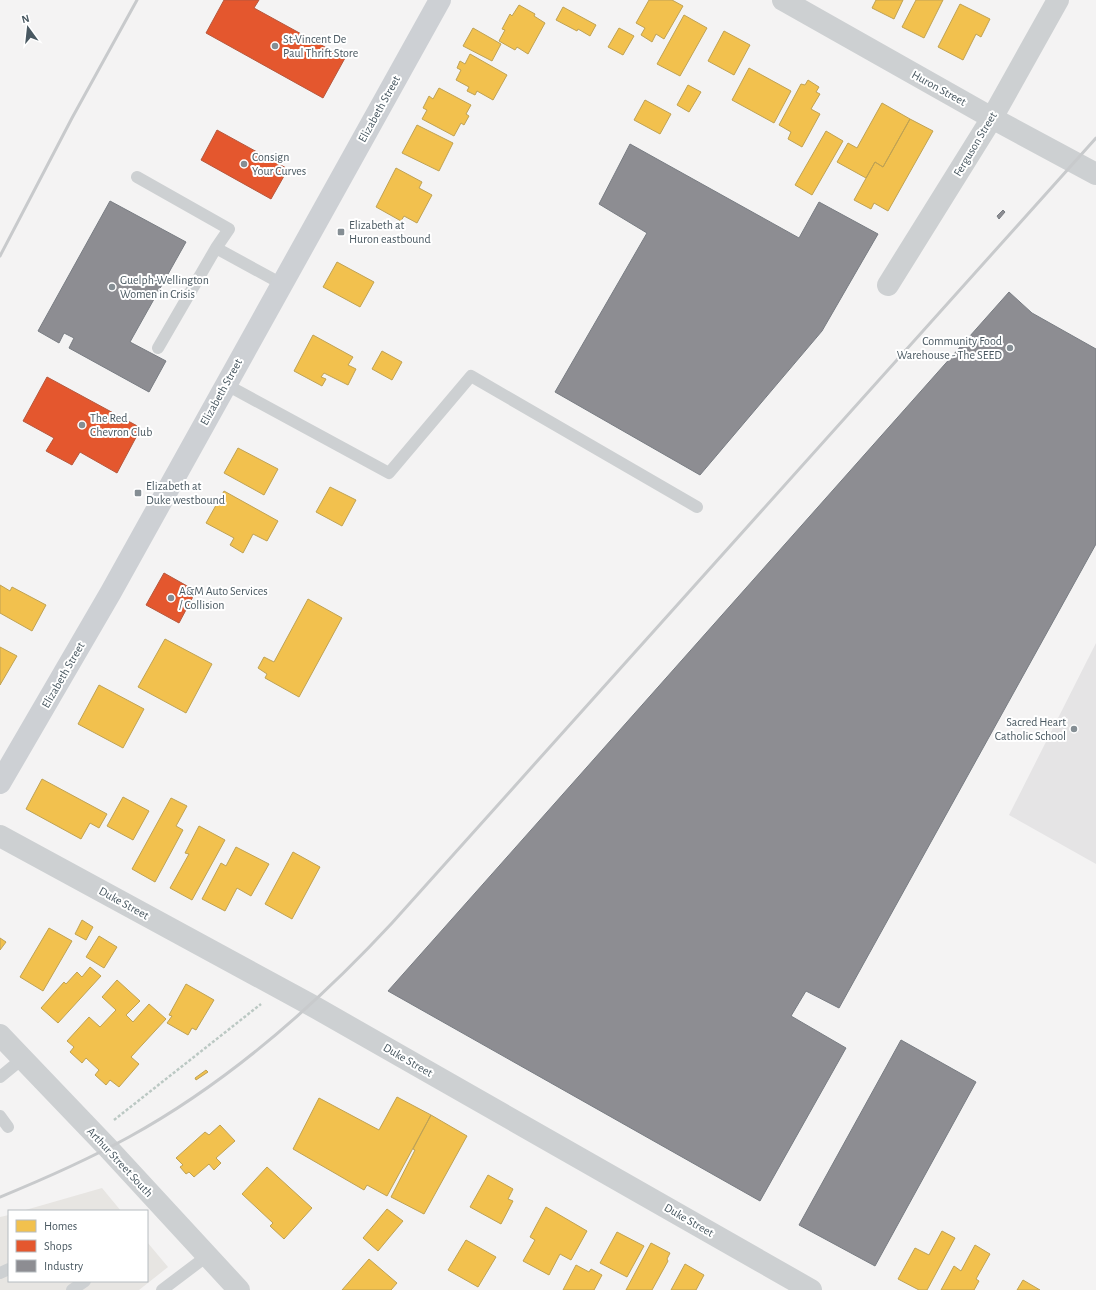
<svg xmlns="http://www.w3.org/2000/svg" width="1096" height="1290" font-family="'Alegreya Sans',sans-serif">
<rect width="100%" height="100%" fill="#f4f3f3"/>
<path fill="#e7e5e2" d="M102 1188 121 1211H22Z
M9 1215V1281H147V1242L168 1267 139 1290H0V1217Z"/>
<path fill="#e5e4e5" d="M1096 643V864L1009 815Z"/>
<path fill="#f2c14e" stroke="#bfa254" d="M649 0H672L683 6 664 39 656 34 652 42 641 35 645 28 636 23Z
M876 0H903L894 19 872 8Z
M916 0H943L924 38 902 27Z
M960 4 990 19 981 37 976 34 963 60 938 47Z
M519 5 535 14 534 16 545 23 528 54 517 47 515 50 499 41 505 30 502 29 510 14 512 16Z
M563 7 596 25 590 36 578 29 577 31 556 20Z
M684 15 707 28 680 76 657 64Z
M473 28 501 44 492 61 463 46Z
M619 28 634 36 623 55 608 47Z
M724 31 750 45 734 75 708 61Z
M470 54 507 75 493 100 477 91 475 95 467 91 469 87 456 80 461 70 457 68 460 61 465 64Z
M749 68 791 91 774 123 732 100Z
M808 80 819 87 816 92 820 94 811 109 820 114 802 147 788 139 791 132 779 125 801 84 805 85Z
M688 85 701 92 689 112 677 105Z
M439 88 471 105 466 114 469 116 464 125 461 123 454 136 422 119 427 110 423 108 429 96 433 99Z
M645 100 671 114 660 134 634 120Z
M882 103 910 119 883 167 875 162 866 178 837 162 848 143 857 148Z
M910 119 933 131 888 211 874 203 871 209 854 200 875 162 883 167Z
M417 125 453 143 439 171 402 153Z
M826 131 843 141 812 195 795 185Z
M396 168 422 182 419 188 432 195 417 223 404 216 401 221 376 207Z
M337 262 374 282 360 307 323 287Z
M313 335 353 357 348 365 356 369 348 385 324 373 321 377 326 379 322 386 294 371Z
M382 351 402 362 392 380 372 369Z
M238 448 278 469 264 495 224 473Z
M330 487 356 500 342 526 316 512Z
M224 491 278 521 267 541 253 534 243 553 230 545 234 538 206 523Z
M0 585 10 591 12 587 46 605 32 631 0 613Z
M308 599 342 618 299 697 265 678 267 674 258 668 264 657 274 662Z
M165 639 212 664 186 713 138 687Z
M0 647 17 656 0 685Z
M99 685 144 709 123 748 78 724Z
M42 779 107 814 99 828 90 823 81 839 26 809Z
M123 797 149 811 133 840 107 826Z
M171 798 187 806 176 826 183 830 155 882 132 869Z
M199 826 225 840 192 900 170 888 189 854 185 853Z
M236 847 269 864 251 896 237 888 225 911 202 899 221 863 226 866Z
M293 852 320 867 292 919 265 904Z
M82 920 93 927 86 940 75 934Z
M49 928 72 941 43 991 20 977Z
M99 936 117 947 104 968 86 957Z
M0 938 6 942 0 950Z
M90 967 101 976 58 1023 41 1008 64 982 66 984 77 972 82 977Z
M117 980 140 1001 126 1015 133 1022 149 1004 166 1019 131 1057 139 1064 119 1087 110 1080 106 1085 95 1075 99 1070 86 1058 82 1063 70 1052 74 1047 67 1041 89 1017 100 1027 116 1010 102 997Z
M186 984 214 1000 196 1030 192 1028 188 1035 167 1023 172 1016 169 1015Z
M206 1070 208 1072 196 1080 195 1078Z
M397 1097 431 1115 387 1196 367 1185 364 1190 293 1149 319 1098 379 1130Z
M431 1115 467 1136 424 1214 391 1197 415 1150 413 1149Z
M220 1125 235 1141 216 1158 221 1163 214 1170 209 1164 194 1177 189 1172 186 1174 180 1167 183 1165 176 1158 205 1132 209 1135Z
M267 1167 312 1208 284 1239 270 1226 273 1223 242 1194Z
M488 1175 513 1189 508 1199 513 1201 501 1224 470 1207Z
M546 1207 587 1231 571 1260 560 1254 549 1275 523 1261 535 1240 530 1237Z
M387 1209 403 1221 378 1251 363 1238Z
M942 1231 955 1238 927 1290H919L898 1279 915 1248 929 1255Z
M617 1232 644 1246 627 1277 600 1263Z
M466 1240 496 1257 478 1287 448 1270Z
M651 1243 670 1253 667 1259 668 1261 652 1290H626Z
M975 1245 990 1254 976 1279 979 1281 974 1290H941L954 1266 961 1271Z
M369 1259 397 1283 391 1290H342Z
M685 1264 704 1275 696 1290H671Z
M576 1265 589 1272 591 1269 602 1275 594 1290H563Z
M1023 1280 1040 1290H1017Z"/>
<path fill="#e4572e" stroke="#b6573d" d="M224 0H259L254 8 345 58 323 98 206 33Z
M217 130 288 169 271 199 201 160Z
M47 377 141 428 117 473 80 452 72 465 46 451 54 438 23 421Z
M164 573 196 591 179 623 146 605Z"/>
<path fill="#8d8d92" stroke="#797d83" d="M630 144 799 238 819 202 878 234 822 331 700 475 555 392 647 233 599 204Z
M110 201 186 242 130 342 166 361 149 392 69 348 74 338 64 333 59 343 38 331Z
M1003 210 1005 212 999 219 997 216Z
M1009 292 1032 313 1096 349V544L839 1008 806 991 791 1016 846 1048 760 1201 388 991Z
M901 1040 976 1082 875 1266 799 1225Z"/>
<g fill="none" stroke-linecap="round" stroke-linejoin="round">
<path stroke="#bbc8c3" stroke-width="2.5" stroke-dasharray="3 2" stroke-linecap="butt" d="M114 1120 261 1004"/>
<path stroke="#cdd0d2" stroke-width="12" d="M137 177 229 229 216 248 282 284
M158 348 216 248
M225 384 389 473 471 376 697 507
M0 1077 22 1059
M0 1116 8 1127
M0 1273 9 1269
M72 1290 85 1281
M162 1290 207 1256"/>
<path stroke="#cdd0d2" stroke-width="22" d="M783 0 992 118 1096 174
M888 285 992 118 1058 0
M0 836 311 1005 811 1290
M0 1035 108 1148 239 1290"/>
<path stroke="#cdd0d4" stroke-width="22" d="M0 783 111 592 440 0"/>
<path stroke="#c8cacc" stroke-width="3" d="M0 256 72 118 137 0
M0 1197C44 1179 87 1160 129 1137 229 1082 315 1006 392 923L1096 138"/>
</g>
<g fill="#858e94" stroke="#fff" stroke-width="1.5">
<circle cx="275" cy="46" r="4"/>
<circle cx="244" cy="164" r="4"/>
<rect x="337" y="228" width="8" height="8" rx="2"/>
<circle cx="112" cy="287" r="4"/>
<circle cx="1010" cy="348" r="4"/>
<circle cx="82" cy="425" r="4"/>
<rect x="134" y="489" width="8" height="8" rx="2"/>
<circle cx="171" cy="598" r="4"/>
<circle cx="1074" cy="729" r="4"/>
</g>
<g text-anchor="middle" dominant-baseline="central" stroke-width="4" stroke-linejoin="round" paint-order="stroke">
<g font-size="12" fill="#495861" stroke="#fff" text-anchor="start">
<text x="283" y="39">St-Vincent De<tspan x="283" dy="14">Paul Thrift Store</tspan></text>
<text x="252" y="157">Consign<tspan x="252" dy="14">Your Curves</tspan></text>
<text x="349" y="225">Elizabeth at<tspan x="349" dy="14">Huron eastbound</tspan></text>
<text x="120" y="280">Guelph-Wellington<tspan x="120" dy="14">Women in Crisis</tspan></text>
<text x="1002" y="341" text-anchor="end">Community Food<tspan x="1002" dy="14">Warehouse - The SEED</tspan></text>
<text x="90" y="418">The Red<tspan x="90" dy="14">Chevron Club</tspan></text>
<text x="146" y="486">Elizabeth at<tspan x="146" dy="14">Duke westbound</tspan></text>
<text x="179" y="591">A&amp;M Auto Services<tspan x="179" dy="14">/ Collision</tspan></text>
<text x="1066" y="722" text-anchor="end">Sacred Heart<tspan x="1066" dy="14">Catholic School</tspan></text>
</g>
<g font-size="12" fill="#495861" stroke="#fff">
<text transform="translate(939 88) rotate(29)">Huron Street</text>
<text transform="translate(379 109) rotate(-61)">Elizabeth Street</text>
<text transform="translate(975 144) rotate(-59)">Ferguson Street</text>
<text transform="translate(221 392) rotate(-61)">Elizabeth Street</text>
<text transform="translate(63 675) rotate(-60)">Elizabeth Street</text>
<text transform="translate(124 903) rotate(29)">Duke Street</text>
<text transform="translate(408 1060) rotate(30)">Duke Street</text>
<text transform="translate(120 1162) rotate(47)">Arthur Street South</text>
<text transform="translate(689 1220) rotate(30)">Duke Street</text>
</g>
</g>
<rect x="8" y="1210" width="140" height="72" fill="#ffffff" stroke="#b6bcc0"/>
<rect x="16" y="1220" width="20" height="12" fill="#f2c14e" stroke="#b6bcc0"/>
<text x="44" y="1230" font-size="12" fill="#495861">Homes</text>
<rect x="16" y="1240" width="20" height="12" fill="#e4572e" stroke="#b6bcc0"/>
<text x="44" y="1250" font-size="12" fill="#495861">Shops</text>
<rect x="16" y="1260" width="20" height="12" fill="#8d8d92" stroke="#b6bcc0"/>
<text x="44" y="1270" font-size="12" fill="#495861">Industry</text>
<g transform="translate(28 28) rotate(345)" stroke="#ffffff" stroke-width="3" paint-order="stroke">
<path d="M0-3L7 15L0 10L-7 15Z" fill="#495861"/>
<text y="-6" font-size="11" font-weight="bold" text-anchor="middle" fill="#495861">N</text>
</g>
</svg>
